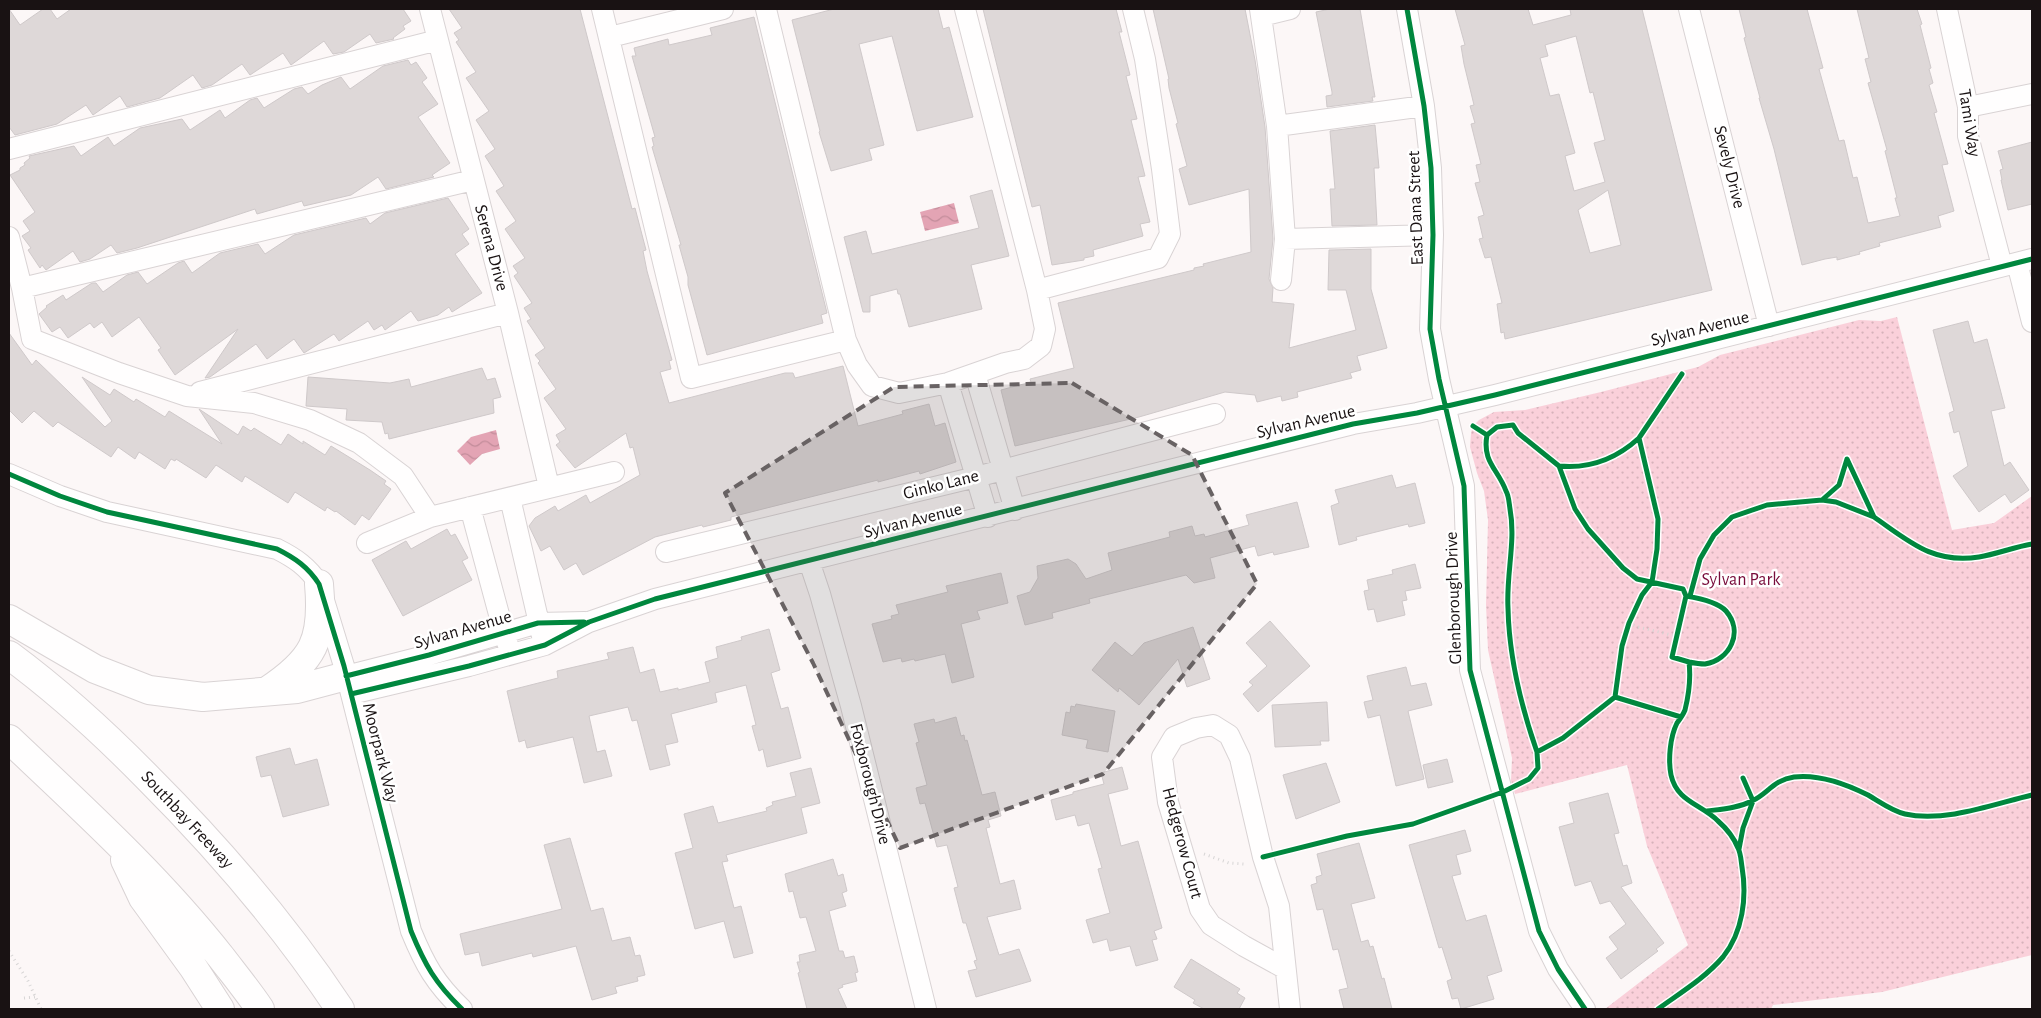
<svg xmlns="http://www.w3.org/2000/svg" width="2041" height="1018" font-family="'Alegreya Sans',sans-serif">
<defs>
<pattern id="park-dots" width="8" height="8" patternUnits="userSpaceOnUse" patternTransform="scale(1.25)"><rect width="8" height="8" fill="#fad0da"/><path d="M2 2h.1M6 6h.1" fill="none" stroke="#d6b2ba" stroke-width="1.8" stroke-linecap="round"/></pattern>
<pattern id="water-waves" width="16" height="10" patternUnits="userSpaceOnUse" patternTransform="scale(1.25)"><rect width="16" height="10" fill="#e3a4b4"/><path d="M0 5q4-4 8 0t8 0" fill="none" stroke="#c28c9a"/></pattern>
</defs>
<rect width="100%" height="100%" fill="#fcf7f7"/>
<path fill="url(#park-dots)" d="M1897 317 1952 530 1994 523 2032 496V955L1882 992 1773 1005 1771 1009H1605L1688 945 1647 846 1627 765 1515 794 1511 781 1512 758 1488 650 1486 605 1488 520 1484 491 1477 473 1470 447 1471 433 1473 426 1479 420 1494 412 1525 410 1601 392 1698 367 1720 355 1859 320 1881 321Z"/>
<path fill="url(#water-waves)" d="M954 203 959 223 925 231 920 212Z
M496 430 500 449 482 454 470 465 457 451 471 437Z"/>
<path fill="#ded8d8" stroke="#cfc9ca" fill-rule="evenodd" d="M9 9 20 25 43 9H50L57 19 71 9H403L411 21 403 26 405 29 393 38 394 39 376 43 370 34 344 52 333 54 324 41 291 65 283 53 250 75 242 64 212 85 202 88 193 75 160 98 127 107 120 96 93 115 86 105 57 124 15 135 9 127Z
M449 9H580L632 209 635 208 646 250 643 251 647 271 672 360 669 361 671 369 660 372 669 403 785 373H793L795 378 843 366 858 426 903 414 902 411 929 404 935 426 945 423 956 462 920 474 919 471 878 482V480L731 517V520L703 527 702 525 655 537 583 575 576 563 564 570 550 546 541 551 529 526 535 518 555 506 558 511 586 495 590 503 640 475 633 447 630 448 626 433 575 468 556 445 560 442 556 435 566 429 544 398 556 389 538 363 540 361 535 355 545 348 527 321 531 319 524 308 532 303 514 276 518 273 513 266 525 258 505 229 516 221 496 191 504 186 485 156 495 149 476 120 489 111 466 78 476 72 456 42 459 40 454 33 462 28Z
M834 9H938L943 29 949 27 973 117 917 131 892 36 859 44 884 145 869 149 872 160 831 171 819 132 820 131 792 20Z
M983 9H1116L1122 32H1119L1130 75 1126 76 1137 119 1131 120 1145 176 1138 177 1150 222 1140 224 1143 236 1093 250 1094 256 1084 258V260L1052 265 1040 205 1032 207Z
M1153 9H1245L1255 60 1265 127 1273 239 1269 279 1273 288 1272 302 1294 304 1289 348 1356 330 1346 290H1328L1329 250 1371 249V289L1387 348 1357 356 1361 370 1350 373 1352 378 1297 392 1298 397 1282 401 1281 396 1257 402 1255 395 1225 392 1139 417 1015 446 1001 390 1031 382 1030 379 1074 368 1058 303 1194 270V268L1204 266 1203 264 1251 252 1249 189 1189 205 1179 169 1187 166 1176 124 1178 123 1169 88 1168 79H1169Z
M1330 9H1360L1375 97H1372L1373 101 1327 107 1326 96 1332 95V92L1316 12Z
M1455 9H1528L1533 25 1571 15 1570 9H1642L1712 290 1505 339 1504 332 1501 333 1497 304 1502 303 1491 257 1485 258 1479 239 1483 238 1478 217 1484 215 1475 183 1480 182 1476 165 1481 164 1471 124 1475 123 1470 106 1474 105 1464 64 1461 46 1465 45ZM1576 36 1590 93 1593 92 1605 140 1594 143 1605 182 1574 191 1565 156 1575 153 1559 94 1550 96 1540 58 1548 56 1545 45ZM1608 190 1621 245 1590 253 1578 210Z
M1739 9H1807L1823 68 1819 69 1839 141 1844 140 1853 178 1857 177 1868 223 1900 216 1895 198H1897L1885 151 1887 150 1868 83 1871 82 1865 59 1869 58 1857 9H1917L1922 24 1920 25 1931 68 1929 69 1933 83 1929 85 1937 112 1934 113 1948 164 1942 165 1954 211 1938 216 1941 227 1879 243 1880 246 1859 252 1860 254 1837 260V257L1825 259 1802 265 1774 149 1759 98H1760L1744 38 1746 37Z
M754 17 827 313 821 315 823 323 707 355 688 285V277L679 245H681L652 147 654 146 652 138 655 137 632 56H636L634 48 668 39 669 45 712 35 710 28Z
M408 60 411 65 416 62 427 78 422 82 438 104 418 117 450 163 432 175 434 177 386 189 378 177 351 195 304 206 302 201 257 214 255 209 137 248 117 253 111 245 90 259 80 262 73 251 46 270 42 265 40 268 28 250 31 248 22 236 30 231 23 221 35 212 10 175 20 170V168L25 165 24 163 30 158 29 156 74 146 81 156 108 137 114 146 140 128 182 119 190 130 220 110 225 118 250 100 257 98 264 108 294 89 302 87 308 94 322 85 341 77 350 89 383 66Z
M1375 125 1379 168H1374L1377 225 1332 226 1330 189H1335L1330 131Z
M2032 142V204L2008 210 2001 180H2002L2000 170 2003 169 1998 151Z
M992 190 1009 256 971 265 982 309 909 327 900 294H898L897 289 870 296V312H863L844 237 866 231 872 254 979 228 970 196Z
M448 198 469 229 462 234 469 244 455 254 482 293 452 312 449 307 438 315 418 321 411 311 385 330 382 325 374 330 368 321 339 341 334 334 304 353 294 339 267 359 256 344 210 377 205 378 238 329 175 375 158 350 161 348 139 317 112 337 102 322 94 328 90 323 68 338 60 327 52 332 39 314 47 307 46 306 63 295 66 300 92 283H96L103 292 127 275 138 272 147 284 178 263 184 261 192 273 220 253 258 244 265 254 294 235 366 218 370 224 385 213Z
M1968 321 1974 343 1987 339 2005 408 1991 411 2004 466 2010 462 2029 490 2011 503 2005 494 1979 512 1953 476 1968 466 1959 431 1954 433 1949 413 1954 411 1933 330Z
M9 333 32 365 36 360 105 427 112 421 82 377 110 395 114 389 134 402 136 399 165 417 169 411 222 444 199 409 238 435 243 426 251 431 254 428 281 445 288 434 303 444V441L325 455 331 446 370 470 386 481 384 484 391 489 369 520 362 515 355 525 336 511 335 512 327 507 325 511 295 492 288 503 245 476 242 482 216 465 206 478 176 459 175 461 171 459 165 469 139 452 135 459 118 447 111 457 58 422 53 427 34 411 22 423 9 410Z
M482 368 487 380 495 378 501 397 493 399 494 413 389 439 388 433 385 434 382 422 346 420 347 409 306 406 308 377 390 383 409 379 411 387Z
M1392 475 1396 488 1415 483 1425 523 1409 527 1408 524 1356 537 1357 540 1339 545 1331 506 1339 503 1335 490Z
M1297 502 1309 547 1274 555 1273 552 1258 556 1255 546 1210 558 1215 578 1194 583 1186 575 1089 599 1090 603 1052 613 1053 618 1025 625 1017 596 1030 592 1038 578 1037 566 1068 559 1076 564 1086 579 1112 570 1108 553 1170 537 1169 532 1192 526 1195 536 1204 534 1205 537 1249 525 1246 515Z
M447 529 451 536 455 534 468 558 462 561 472 580 403 616 372 560 406 541 411 549Z
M1415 564 1421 588 1405 591 1407 600 1402 601 1405 615 1377 622 1374 609 1368 610 1364 591 1369 590 1367 580 1393 574 1392 570Z
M1001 573 1008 603 977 611 980 619 961 624 974 677 952 683 945 654 915 661 914 659 902 662 901 658 883 662 872 624 892 619 891 616 899 614 896 605 948 592 946 586Z
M1270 621 1310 666 1258 712 1243 694 1253 685 1249 682 1267 666 1246 643Z
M1193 627 1210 679 1187 687 1178 659 1139 705 1119 688 1118 692 1092 670 1115 642 1132 656 1144 643Z
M769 629 780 670 771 673 781 709 788 707 801 758 767 767 763 749 759 751 752 726 756 725 746 685 715 693 717 702 671 714 678 742 665 745 670 765 650 770 637 720 632 721 628 707 589 716 597 752 605 750 612 776 584 783 573 737 527 748 525 740 519 742 507 691 558 678 557 671 609 659 607 653 633 647 640 673 654 669 660 692 678 688V690L710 682 705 662 718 658 716 647 742 640 741 637Z
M1406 667 1411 686 1426 683 1432 705 1408 711 1424 779 1396 786 1380 715 1368 718 1364 702 1373 700 1367 676Z
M1327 702 1329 741H1320L1321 745 1275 747 1272 705Z
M1076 704 1115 711 1108 752 1086 748 1088 740 1062 735 1066 712 1070 713 1071 706 1075 707Z
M956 717 961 736 964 735 965 741 967 740 982 795 995 792 1001 816 988 820 990 827 986 828 1000 884 1014 880 1021 909 987 917 999 955 1019 949 1031 981 976 997 968 971 977 969 974 961 977 960 966 923H963L954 888 958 887 947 845 937 847 925 803 920 804 916 788 927 785 916 743 919 742 914 724 934 719 935 723Z
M290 748 295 765 317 759 329 805 283 817 271 775 261 777 256 757Z
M1447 759 1453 782 1428 788 1423 765Z
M1326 763 1340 802 1296 819 1283 775Z
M1122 767 1128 789 1108 794 1121 846 1138 841 1162 928 1154 931 1157 939 1152 940 1158 960 1136 966 1130 946 1110 951 1107 939 1093 943 1086 920 1110 913 1098 869 1102 868 1089 823 1078 826 1075 815 1056 820 1051 800 1073 794V792L1104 784 1101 773Z
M811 768 820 803 801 808 807 833 726 855 728 861 722 862 734 908 741 906 753 953 734 958 724 921 695 929 675 853 693 848 684 814 713 806 718 823 767 811 766 808 773 805 772 802 796 796 790 773Z
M1608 793 1619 833 1614 834 1623 866 1627 865 1632 883 1621 887 1664 943 1656 949 1658 951 1621 979 1606 958 1618 949 1609 937 1626 924 1610 901 1600 904 1591 881 1575 886 1559 827 1574 823 1569 803Z
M1465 830 1471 851 1456 855 1461 874 1452 876 1466 921 1486 915 1502 971 1487 976 1494 999 1461 1009 1458 998 1452 999 1447 981 1452 979 1442 947 1439 948 1409 845Z
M570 838 591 911 603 908 612 941 630 937 635 956 640 955 645 975 637 977 638 981 615 987 617 993 592 1000 576 946 533 957 532 953 482 966 479 952 465 955 460 934 562 909 544 845Z
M1359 843 1375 898 1351 904 1361 942 1368 940 1370 947 1373 946 1382 979 1384 978 1392 1009H1344L1339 990 1348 988 1338 949 1333 950 1323 909 1317 910 1311 885 1317 883 1316 877 1322 875 1317 854Z
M833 859 838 876 843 874 847 891 842 893 846 906 829 911 839 951H843L845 958 854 956 858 972 855 973 857 981 842 985 843 987 838 989 847 1009H807L798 973 800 972 797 962H800L799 955 816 951 806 917 800 918 793 891 789 892 785 874Z
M1191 959 1240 989 1237 993 1245 998 1239 1009H1204L1193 1003 1195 1000 1174 987Z"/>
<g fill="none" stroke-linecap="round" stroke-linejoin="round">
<defs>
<path id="minor" d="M430 9 508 313 549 487
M602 9 691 378 846 340 857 365 872 386 899 393 948 383 1005 363 1024 359 1041 346 1045 329 1037 290 1158 258 1170 234 1162 169 1145 59 1133 9
M766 9 846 340
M965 9 1037 290
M1260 9 1277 126 1285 239 1281 280
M1407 9 1424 106 1431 168 1433 235 1430 329 1439 379 1464 486 1470 670 1539 931 1558 969 1585 1009
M1689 9 1769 326
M1947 9 1968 107V136L2002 266
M1262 16 1290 9
M610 37 723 9
M1968 107 2032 94
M1277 126 1424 106
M9 149 438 40
M9 237 22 288 32 339 119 373 187 396 254 403 310 420 359 443 403 476 430 517
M1285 239 1433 235
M2017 263 2032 322
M22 288 473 180
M975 374 1015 510
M948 383 988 517
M200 392 508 313
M9 474 60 496 107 512 277 549C295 558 308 567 319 584L344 666 411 931C425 965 435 983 462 1009
M510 498 542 636
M470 507 504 633 508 645
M367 543 430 517 614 472
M666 552 976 477 1215 414
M809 561 820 594 851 706 926 1009
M346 676 429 655 538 623 585 622
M351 694 469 666 545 645 589 622 655 599 1353 424 1417 413 1495 395 2032 259
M1284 968 1244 946 1211 925 1200 909 1168 802 1162 757 1174 737 1196 728 1213 725 1229 735 1240 758 1263 857 1279 906 1290 1009"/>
<path id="highway" d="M9 619 95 669 149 690 203 697 297 689 346 676
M9 655C59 692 105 734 148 778 219 849 285 926 340 1009
M267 691C314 660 324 640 319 584
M9 739C83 809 158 877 221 957 234 974 248 991 260 1009
M125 860 143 898 193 967 220 1009"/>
</defs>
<use href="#minor" stroke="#d9d3d4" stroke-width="22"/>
<use href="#highway" stroke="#d9d3d4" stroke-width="30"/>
<path stroke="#d7d5d5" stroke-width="3" stroke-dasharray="1 4" stroke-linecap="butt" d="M1629 623 1638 627 1676 636
M1204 854 1229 863 1244 864
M9 951 28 981 41 1009
M24 998 35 997"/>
<use href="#minor" stroke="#fffefe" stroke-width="20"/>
<use href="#highway" stroke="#fffefe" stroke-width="28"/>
<defs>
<path id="cycleway" d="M1407 9 1424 106 1431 168 1433 235 1430 329 1439 379 1464 486 1470 670 1539 931 1558 969 1585 1009
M1473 426 1487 435 1497 427 1513 425 1518 433 1559 466 1575 509 1588 529 1623 568 1637 579 1683 589 1686 596C1698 598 1718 602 1726 611 1744 632 1730 660 1705 664 1700 664 1694 663 1689 662
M1487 435C1482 462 1498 469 1506 491 1509 496 1509 503 1510 509 1516 541 1506 575 1508 608 1509 657 1521 706 1537 752L1563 738 1615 697 1622 646 1629 623 1642 595 1652 582 1657 549 1658 519 1639 438 1682 374
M1559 466C1590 469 1616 459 1639 438
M9 474 60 496 107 512 277 549C295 558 308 567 319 584L344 666 411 931C425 965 435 983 462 1009
M1874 517C1910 542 1933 564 1979 557 1997 554 2014 547 2032 544
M1690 596 1700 559 1714 535 1732 517 1767 505 1822 500 1836 502 1874 517 1847 459 1839 485 1822 500
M346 676 429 655 538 623 584 622
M351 694 469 666 545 645 589 622 655 599 1353 424 1417 413 1495 395 2032 259
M1615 697 1681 717
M1707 811C1722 809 1738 808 1752 801 1768 794 1773 780 1794 777 1819 774 1846 784 1868 795 1880 802 1892 811 1905 814 1944 823 1994 804 2032 795
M1739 849 1743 828 1753 801 1743 778
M1263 857 1347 836 1413 824 1503 792 1529 779 1538 768 1537 752
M1658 1009C1680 993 1705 978 1723 957 1743 932 1747 897 1742 867 1741 861 1741 854 1738 848 1734 838 1726 828 1718 821 1701 804 1677 802 1671 775 1668 760 1670 737 1677 723 1680 719 1683 715 1685 710 1689 694 1691 679 1689 662L1672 657 1686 596"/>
</defs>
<use href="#cycleway" stroke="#fff" stroke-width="8"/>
<use href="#cycleway" stroke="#00873e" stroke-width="5"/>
</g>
<path fill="#686263" fill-opacity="0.2" stroke="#686263" stroke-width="4" stroke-dasharray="10 6" stroke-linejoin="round" d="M1072 383 1192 455 1257 584 1103 774 900 848 813 663 725 493 894 387Z"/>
<g text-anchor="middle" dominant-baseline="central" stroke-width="5" stroke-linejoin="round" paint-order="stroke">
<g font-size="18" fill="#191213" stroke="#fff">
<text transform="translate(1969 123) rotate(81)">Tami Way</text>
<text transform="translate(1729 167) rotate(76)">Sevely Drive</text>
<text transform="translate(1416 208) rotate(-92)">East Dana Street</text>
<text transform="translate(491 248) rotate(75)">Serena Drive</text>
<text transform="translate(1700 329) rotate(-14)">Sylvan Avenue</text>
<text transform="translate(1306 422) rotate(-13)">Sylvan Avenue</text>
<text transform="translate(941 485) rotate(-14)">Ginko Lane</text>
<text transform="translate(913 521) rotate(-14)">Sylvan Avenue</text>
<text transform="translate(1454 598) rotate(-92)">Glenborough Drive</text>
<text transform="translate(463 630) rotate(-16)">Sylvan Avenue</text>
<text transform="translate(380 753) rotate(76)">Moorpark Way</text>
<text transform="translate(870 784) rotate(76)">Foxborough Drive</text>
<text transform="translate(187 820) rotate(47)">Southbay Freeway</text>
<text transform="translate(1182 843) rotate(75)">Hedgerow Court</text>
</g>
<g font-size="18" fill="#780c3b" stroke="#fff">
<text x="1741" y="580">Sylvan Park</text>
</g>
</g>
<rect width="2041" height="1018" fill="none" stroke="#191213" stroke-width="20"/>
</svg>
